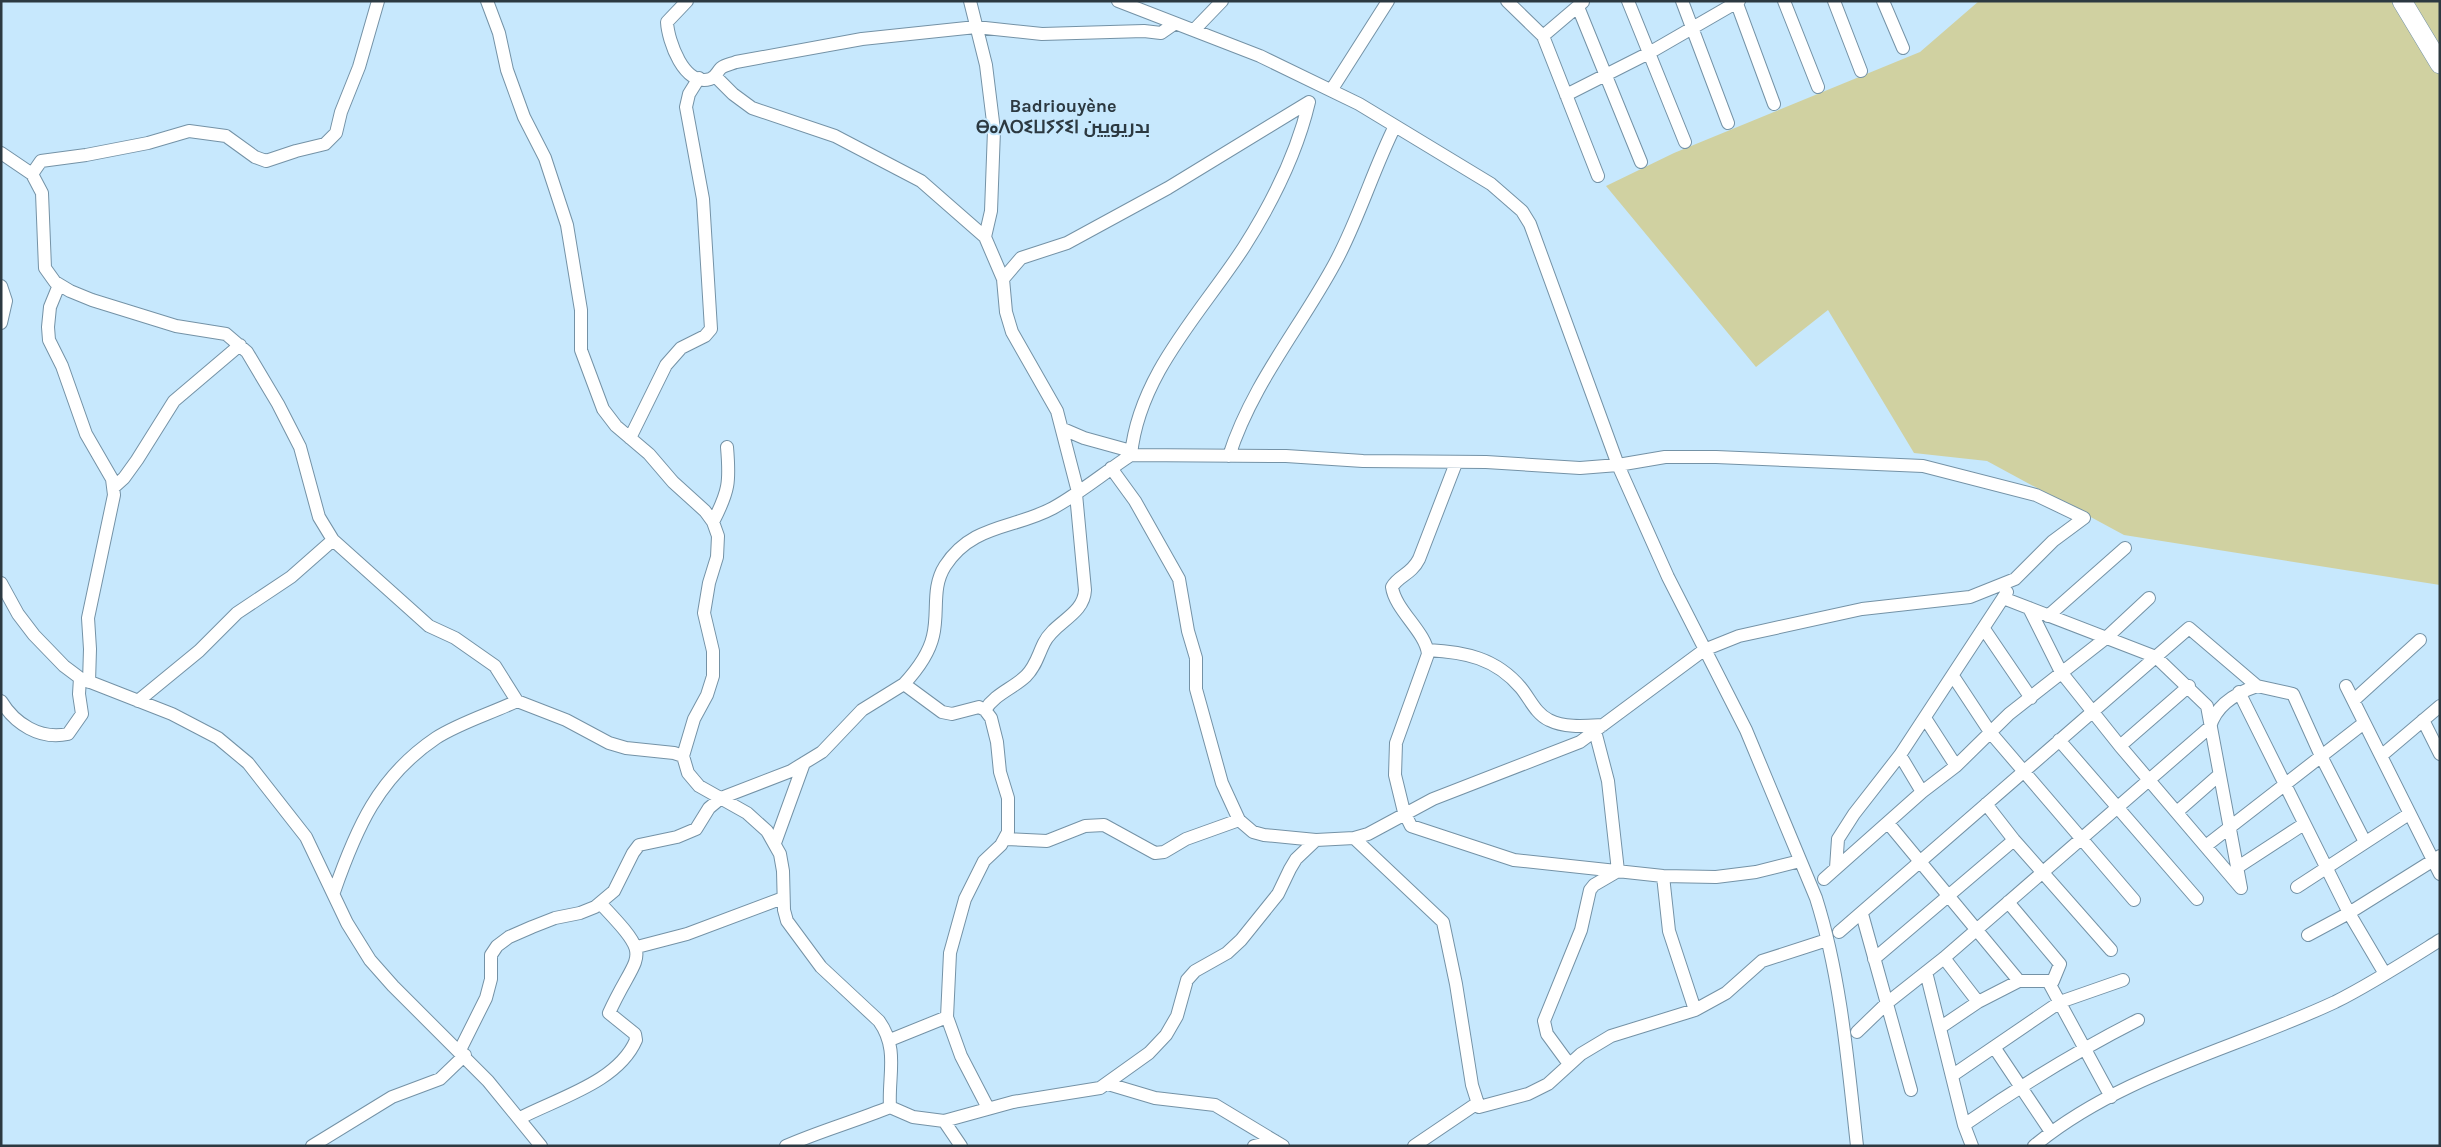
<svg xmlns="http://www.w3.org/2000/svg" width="2441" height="1147" font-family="Karla,Cairo,'Noto Sans Tifinagh',sans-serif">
<rect width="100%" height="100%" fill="#c7e8fd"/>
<path fill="#d0d1a1" d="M1979 1H2440V585L2124 535 1987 461 1914 453 1828 310 1756 367 1606 186 1674 153 1920 52Z"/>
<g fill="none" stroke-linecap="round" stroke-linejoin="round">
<defs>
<path id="minor" d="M487 1 499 33 507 70 524 117 545 158 567 225 581 310V350L603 409 616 426 649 454 673 482 705 511 713 522 718 536 717 557 709 583 704 613 713 651V676L707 695 694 719 683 756 688 773 699 786 747 813 767 831 780 854 783 871 784 910 787 921 821 967 879 1021C899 1049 888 1075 890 1107
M687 1 667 22C668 41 684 87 710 79 716 77 717 72 721 68 725 65 731 64 736 62L862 39 976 27 1042 34 1144 31 1161 33 1174 24
M970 1 986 65 994 130 991 211 985 237 1003 279 1006 312 1012 332 1057 411 1078 492
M1118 1 1260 56 1359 104 1491 184 1522 211 1530 224 1618 465 1668 577 1746 730 1816 898C1841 977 1848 1064 1857 1146
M1507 1 1543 36 1598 176
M1628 1 1685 142
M1682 1 1728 123
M1736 1 1774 104
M1784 1 1818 87
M1834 1 1861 71
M1883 1 1903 48
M1578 7 1641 162
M1195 29 1222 1
M1543 36 1583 2
M715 76 733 94 752 108 835 136 921 181 985 237
M1332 89 1388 1
M1566 95 1649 53 1739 1
M1 153 32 174 42 193 45 268 55 282 70 291 92 300 176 326 226 334 247 352 278 404 300 447 319 517 333 540 291 577 237 613 199 651 138 701
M32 174 41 161 86 155 148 143 189 131 226 136 255 157 266 161 296 151 325 144 336 133 341 112 359 67 378 1
M1003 279 1021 258 1067 243 1168 188 1309 102C1297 153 1272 203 1244 247 1202 312 1139 374 1131 455
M59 285 50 307 48 327 49 340 62 366 86 434 112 479 114 495 88 618 90 649 89 682
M1 286 6 301 1 323
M1063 429 1084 438 1131 451
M630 438 666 365 681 348 705 336 711 329 703 199 686 107 689 94 699 78
M1229 456C1252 384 1300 328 1335 263 1358 221 1373 170 1395 126
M1456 463 1419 559C1411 575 1399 575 1392 587 1395 610 1426 632 1428 654L1396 743 1395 775 1404 812 1411 826 1514 860 1663 876 1716 877 1756 872 1800 861
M114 487 124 478 137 460 174 401 240 345
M713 522C729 491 730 482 727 447
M333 540 429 626 455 638 495 666 517 701
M1 583 18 614 34 635 64 666 80 678 172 714 218 738 248 763 306 837 347 923 370 960 393 986 488 1081 541 1146
M2003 598 2156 657 2207 706 2241 888
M2029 608 2061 672 2120 746 2241 888
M2048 616 2125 548
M1984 629 2031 698
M1428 650C1465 652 1496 658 1521 688 1530 699 1536 714 1549 720 1565 728 1585 726 1603 725
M1953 676 1990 732 2134 900
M2346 686 2440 874
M2239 692 2349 913 2385 974
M2354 700 2420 640
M1 701C15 724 40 740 68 734L82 714 79 694 80 678
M985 710C995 694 1012 689 1026 676 1036 666 1038 655 1044 643 1054 622 1084 615 1085 590L1076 494
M1925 718 1956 766
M2423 720 2440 754
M2059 740 2197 899
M2120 746 2189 686
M1900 755 1922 792
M2381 756 2440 706
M1986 804 2014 840 2111 950
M2178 811 2219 775
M1888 823 2019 981
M1354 838 1443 922 1456 984 1472 1085 1479 1107 1528 1094 1548 1084 1581 1054 1611 1036 1695 1010 1726 993 1762 961 1827 940
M1006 839 1047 841 1085 826 1104 825 1155 853 1164 852 1186 839 1239 820
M775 843 804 763
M2207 845 2364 723
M2238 867 2304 824
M1836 868 1838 839 1854 814 1900 755 2007 592
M1663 876 1669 931 1695 1010
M1824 879 1922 792 1956 766 2009 714 2106 638 2149 598
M2297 887 2409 814
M334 892C356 829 378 777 436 738 459 723 492 713 517 701L566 720 609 743 626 748 674 753 683 756
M1862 914 1911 1090
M1839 932 2189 628 2257 686 2293 694 2321 756 2365 842
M2308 935 2349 913 2440 856
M637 947 687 934 783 898
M1944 958 1978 1002
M1874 959 2014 840
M1926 972 1964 1125 1972 1146
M2048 981 2111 1097
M1941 1027 1978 1002 2019 981H2053L2060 964 2008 902
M1857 1032 1887 1003 1944 958 2210 727C2216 705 2236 693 2257 686
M890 1040 947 1017
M1994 1047 2051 1132
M460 1050 486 998 491 979V955L497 946 509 937 532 927 555 918 580 913 595 907 614 891 633 853 639 845 677 837 696 829 709 808 721 798 791 771 804 763 822 752 862 710 904 684
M1569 1064 1547 1034 1544 1021 1581 930 1590 890 1594 885 1618 871 1608 781 1595 731
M1953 1075 2060 1002 2123 980
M1108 1084 1155 1098 1215 1105 1283 1146
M988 1108 961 1056 947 1017 950 953 965 899 984 861 1001 845 1008 832V798L1000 772 997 742 991 718 985 710 979 707 952 714 942 712 904 684C916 671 929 654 933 636 939 612 931 588 945 566 972 524 1014 529 1053 508 1080 493 1105 472 1131 455L1286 456 1363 461 1486 462 1580 468 1618 465 1665 457H1716L1923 466 2036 495 2084 518 2053 541 2015 579 1970 597 1862 609 1739 636 1704 650 1580 742 1433 799 1368 834 1354 838 1316 840 1264 835 1253 832 1239 820 1222 783 1196 689V658L1188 631 1179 579 1135 501 1111 468
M520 1118C558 1098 618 1082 636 1040L635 1034 609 1013C638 949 656 962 600 903
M944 1121 961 1146
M1964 1125C2020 1086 2077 1051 2138 1020
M312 1146 392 1097 440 1079 465 1055
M786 1146C820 1131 856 1121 890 1107L913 1117 944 1121 1013 1102 1100 1088 1149 1053 1166 1035 1177 1016 1187 980 1195 971 1227 953 1241 940 1278 894 1290 869 1296 859 1316 840
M1254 1146 1275 1141
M1414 1146 1476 1104
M2034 1146C2121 1074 2235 1049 2335 1002 2371 984 2405 962 2440 940"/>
<path id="highway" d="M2402 1 2440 64"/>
</defs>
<use href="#minor" stroke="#7492a6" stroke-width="14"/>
<use href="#highway" stroke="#7492a6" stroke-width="20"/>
<use href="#minor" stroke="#fff" stroke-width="12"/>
<use href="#highway" stroke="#fff" stroke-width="19"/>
</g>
<g text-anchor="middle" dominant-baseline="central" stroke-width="4" stroke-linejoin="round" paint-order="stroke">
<g font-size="18" font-weight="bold" fill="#2c3941" stroke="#c7e8fd">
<text x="1063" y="106">Badriouyène<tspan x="1063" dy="21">ⴱⴰⴷⵔⵉⵡⵢⵢⵉⵏ بدريويين</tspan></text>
</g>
</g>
<rect width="2441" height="1147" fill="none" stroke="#2c3941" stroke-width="5"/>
</svg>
